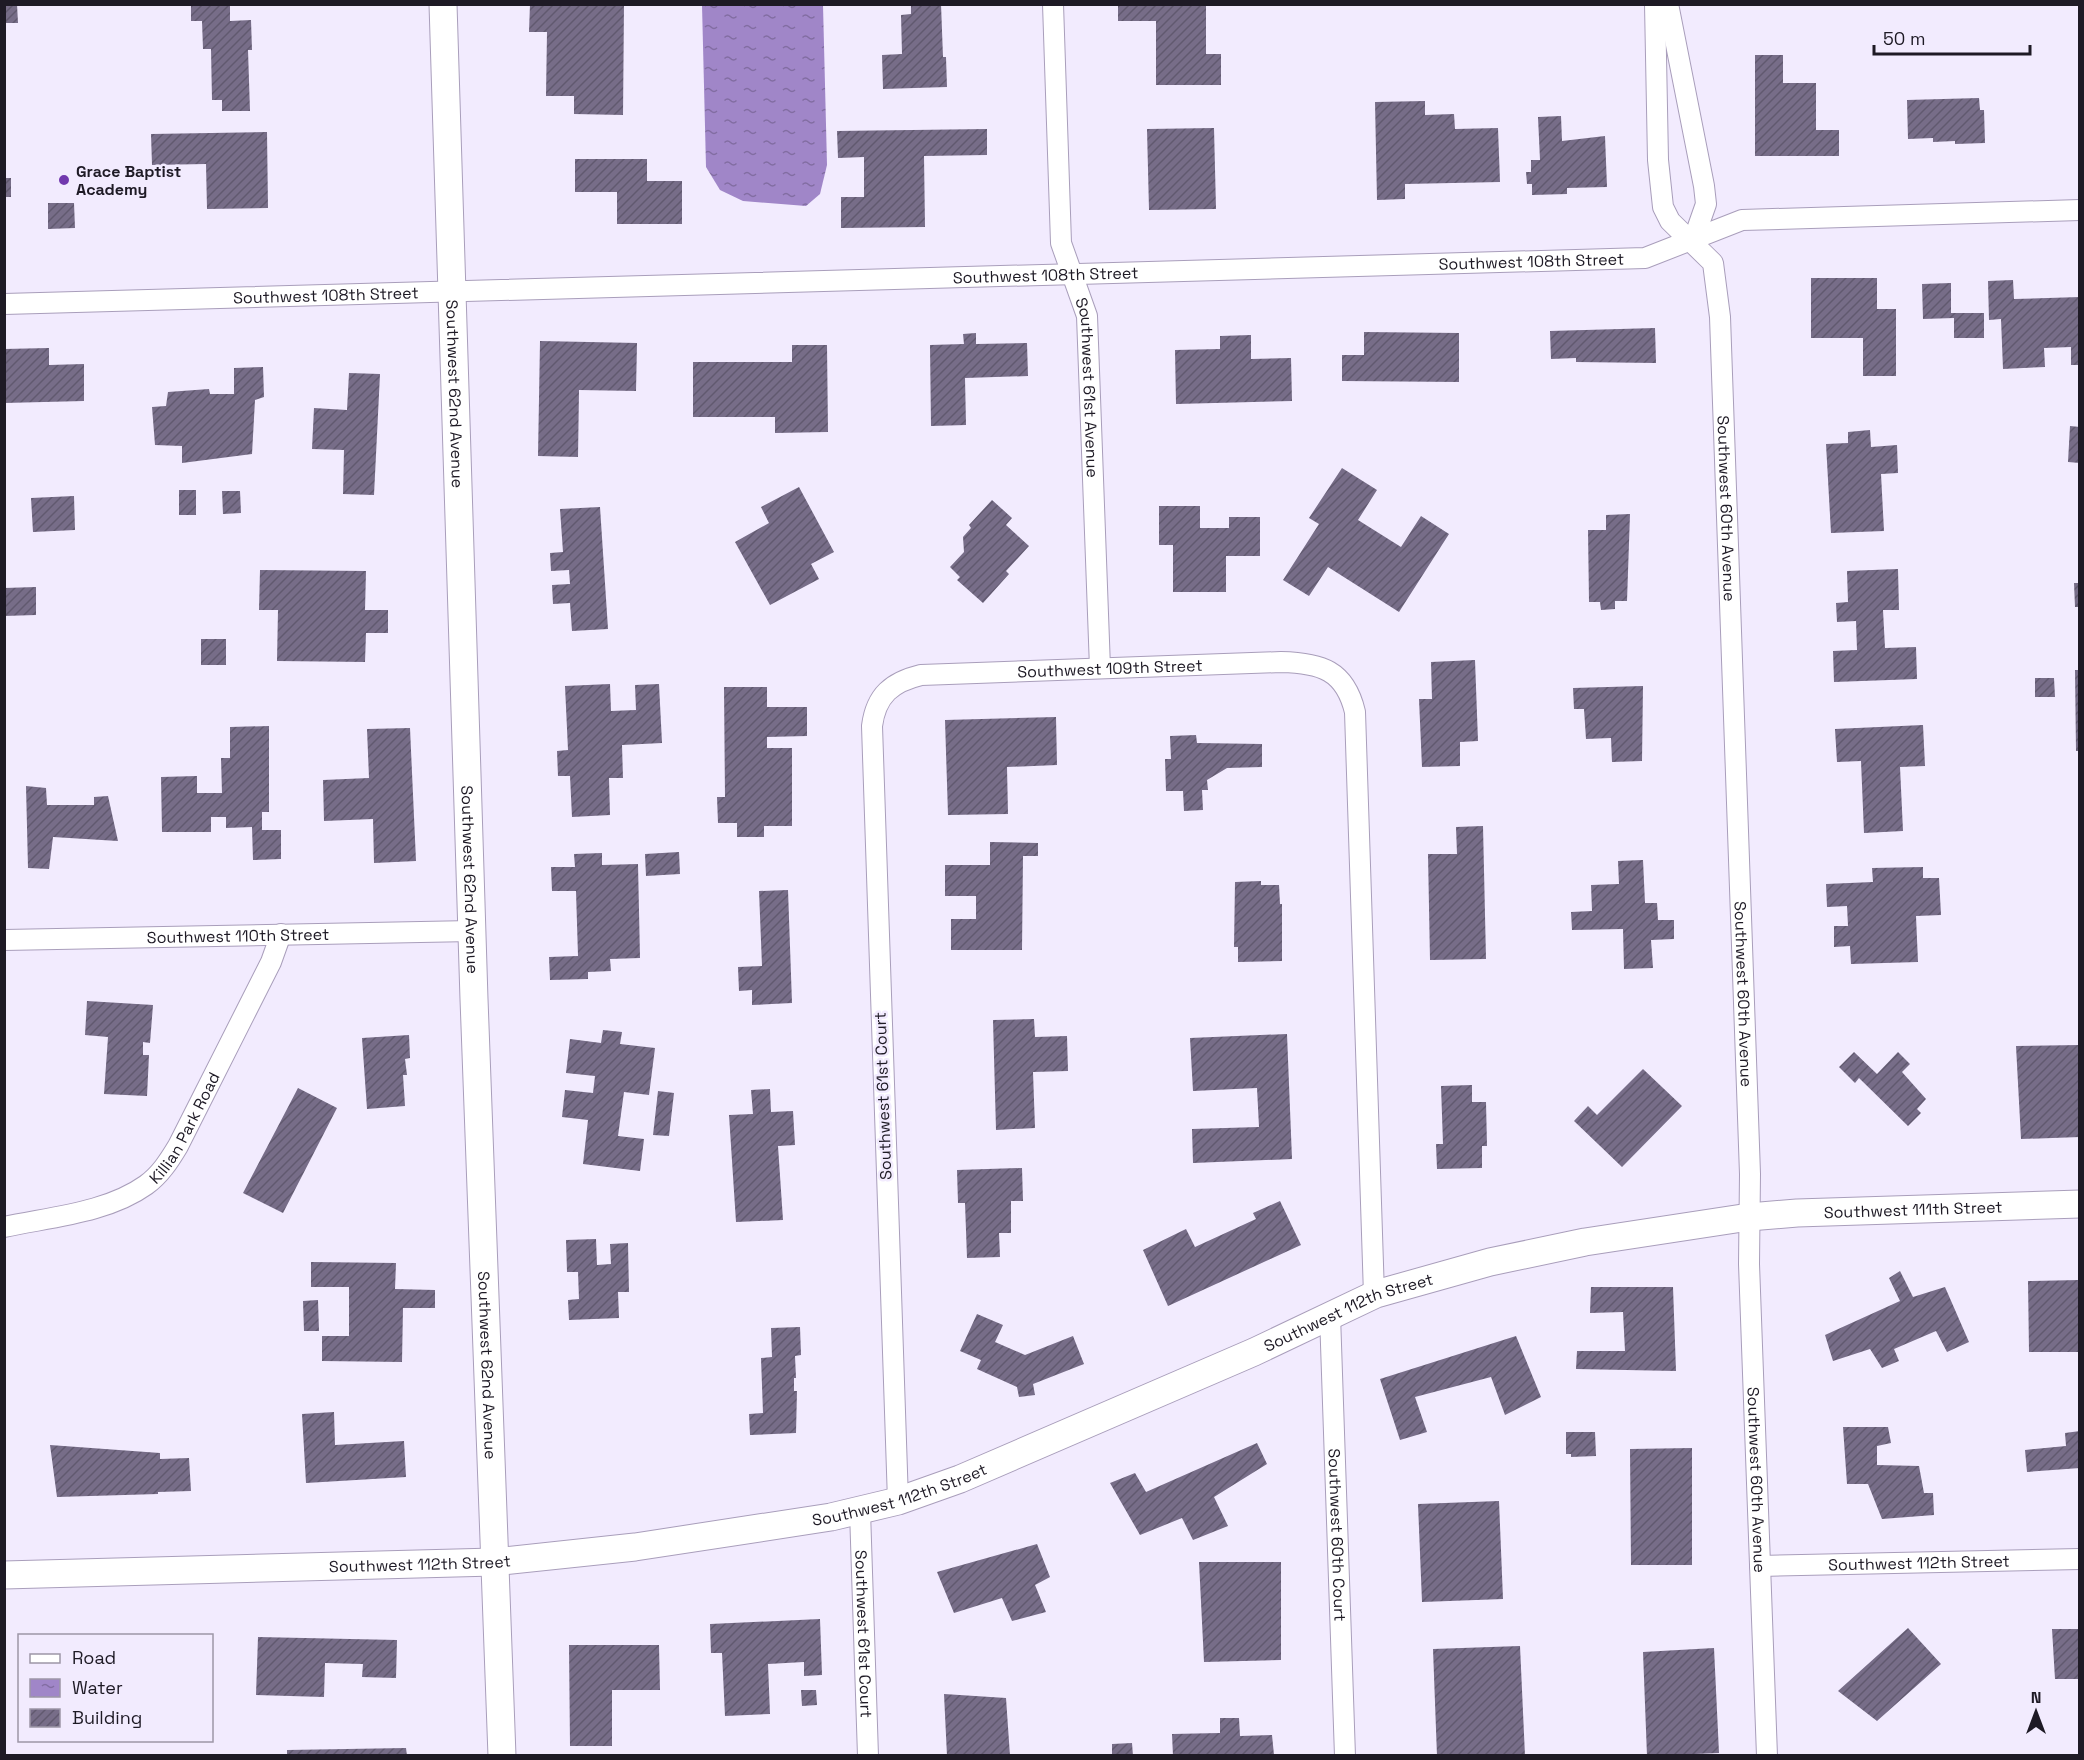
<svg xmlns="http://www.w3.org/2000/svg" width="2084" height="1760" font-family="'Space Grotesk',sans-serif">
<defs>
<pattern id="water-ripples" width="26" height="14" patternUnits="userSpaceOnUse" patternTransform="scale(1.5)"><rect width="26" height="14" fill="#a086c8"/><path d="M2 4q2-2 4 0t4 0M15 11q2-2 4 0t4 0" fill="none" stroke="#826da2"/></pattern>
<pattern id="building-hatch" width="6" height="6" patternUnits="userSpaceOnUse" patternTransform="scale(1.5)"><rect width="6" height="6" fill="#776d88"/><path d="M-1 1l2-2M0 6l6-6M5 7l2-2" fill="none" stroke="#61596f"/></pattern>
</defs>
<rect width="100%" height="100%" fill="#f2ebfe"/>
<path fill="url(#water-ripples)" d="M702 5H823L827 165 820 194 806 206 743 201 720 190 706 167Z"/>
<path fill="url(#building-hatch)" d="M4 4H17L18 23H4Z
M191 4H230V21L251 20 252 50H248L250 111H222V100H212L211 49H203L202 21H191Z
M530 4H624L623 115 574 114V96H546L547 32H529Z
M911 4H941L943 57H946L947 87 883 89 882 55 902 54 901 15 911 14Z
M1118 4H1206V54H1221V85H1156V21H1118Z
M1755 55H1783V83H1816V130H1839V156H1755Z
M1979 98 1980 110H1984L1985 143 1955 144V141L1933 142V138L1908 139 1907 100Z
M1425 101V115L1454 114 1455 129 1498 128 1500 182 1405 184V199L1377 200 1375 102Z
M1561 116 1562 141 1605 136 1607 187 1567 188V194L1532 195V184H1527L1526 172H1531V160H1540L1538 117Z
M1214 128 1216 209 1149 210 1147 129Z
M987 129V155L924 156 925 227 841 228V197H864V157L838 158 837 131Z
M267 132 268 208 207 209 206 164 152 165 151 134Z
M575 159H647V181H682V224H617V192H575Z
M4 178H11V197H4Z
M48 203H74L75 228 48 229Z
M1811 278H1877V309H1896V376H1863V338H1811Z
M2013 280 2014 299 2080 297V365H2071V347L2044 348 2045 367 2003 369 2001 319 1989 320 1988 281Z
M1951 283V313H1984V338H1954V318L1923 319 1922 284Z
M1655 328 1656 363 1576 362V358L1551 359 1550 331Z
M1364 332 1459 333V382L1342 381V355H1364Z
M976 333V344L1027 343 1028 376 965 378 966 425 931 426 930 345 964 344 963 334Z
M1251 335V359L1291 358 1292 401 1176 404 1175 350 1220 349V336Z
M540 341 637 343 636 391 579 390 578 457 538 456Z
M792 345H827L828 432 775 433V417H693V362H792Z
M49 348V365L84 364V401L4 403V349Z
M263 367 264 397 255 400 252 454 182 463V446L155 445 152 407 166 406 168 392 209 389 210 394H234V368Z
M349 373 380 374 374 495 343 494 344 450 312 449 314 408 347 410Z
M2070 426 2080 427V463L2068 462Z
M1870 430 1871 447 1897 445 1898 473 1881 474 1884 531 1831 533 1826 444 1848 443V432Z
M1342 468 1377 490 1358 520 1401 547 1421 516 1449 534 1399 612 1328 567 1309 596 1283 580 1319 524 1309 518Z
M799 487 834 552 811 564 819 579 770 605 735 542 769 523 761 507Z
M179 490H196V515H179Z
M222 491H240L241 513 223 514Z
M74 496 75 530 33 532 31 498Z
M992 500 1012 518 1006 525 1029 546 1006 571 1009 574 983 603 957 580 960 577 950 567 964 552 963 537 971 528 969 525Z
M1159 506H1200V528H1229V517H1260V556H1226V592H1173V545H1159Z
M600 507 608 629 572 631 570 603 553 604 552 585 570 584 569 570 551 571 550 553 563 552 560 509Z
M1630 514 1627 601H1615V609L1601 610 1600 602H1589L1588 530H1606V515Z
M1898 569 1899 610H1883L1885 648 1916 647 1917 679 1834 682 1833 651 1857 650 1856 621 1837 622 1836 603 1848 602 1847 571Z
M260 570 366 571 365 610H388V633H366L365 662 277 661 278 610H259Z
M2074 583H2080V607H2075Z
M36 587V615L4 616V588Z
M201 639H226V665H201Z
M1475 660 1478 741 1460 742V766L1422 767 1419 699H1432L1431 662Z
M2075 670H2080V751H2076Z
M2035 678H2054L2055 697H2035Z
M610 684 611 711 636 710 635 685 659 684 662 743 622 745 623 778H609L610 815 572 817 570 776H558L557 751 568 750 565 686Z
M1643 686 1642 761 1612 762 1611 738 1586 739 1584 709H1574L1573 688Z
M724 687H767V707H807V736L767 737V748H792V826H764V837H737V823H718L717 797H725Z
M1056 717 1057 765 1007 767 1008 814 948 815 945 720Z
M1923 725 1925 766 1900 767 1903 831 1864 833 1861 761 1837 762 1835 729Z
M269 726V812H262V830H281V859L253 860 252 827 226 828V817H211V832H162L161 777 197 776V793H222L221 758H230V727Z
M410 728 416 861 374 863 373 819 324 821 323 780 369 778 367 729Z
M1196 735 1197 743 1262 744V767L1227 768 1207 780 1208 790H1202L1203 810 1184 811 1183 791H1166L1165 759H1171L1170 736Z
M26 786 46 788 47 805H94V797L108 796 118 841 53 837 49 869 28 868Z
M1483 826 1486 959 1430 960 1428 854H1457L1456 827Z
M990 842 1038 843V856H1023L1022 950H951V919H976V896H945V865H990Z
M679 852 680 874 646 876 645 854Z
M602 853V865L638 864 640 958 610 959 611 971 588 972V979L550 980 549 957 578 956 576 891H552L551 867H575L574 854Z
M1643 860 1645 903H1657L1658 920H1674V939L1651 940 1653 968 1624 969 1623 929 1572 930 1571 912 1592 911 1591 885 1619 884 1618 861Z
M1923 867V878H1939L1941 915 1916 916 1918 962 1851 964 1850 946 1834 947V926H1848L1847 906 1827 907 1826 884 1873 882 1872 868Z
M1261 881V885H1279L1280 904H1282V961L1238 962V947H1234L1235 882Z
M788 890 792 1003 752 1005V990L739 991 738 967 762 966 759 891Z
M87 1001 153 1005 150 1043 143 1042V1055H149L147 1096 104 1094 108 1037 85 1035Z
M1034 1019 1035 1037 1067 1036 1068 1071 1033 1072 1035 1128 996 1130 993 1020Z
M603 1030 622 1032 620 1044 655 1048 649 1095 624 1092 618 1136 644 1139 640 1171 583 1164 588 1120 562 1117 565 1090 593 1093 595 1076 566 1073 570 1039 601 1043Z
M1287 1034 1292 1159 1193 1163 1192 1129 1259 1127 1257 1088 1193 1091 1190 1038Z
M409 1035 410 1058 405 1059 407 1075H403L405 1106 367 1109 362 1038Z
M2080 1045V1137L2021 1139 2016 1046Z
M1854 1052 1877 1074 1898 1052 1910 1064 1902 1072 1926 1099 1917 1109 1921 1113 1908 1126 1859 1078 1855 1083 1839 1067Z
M1643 1069 1682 1106 1622 1167 1574 1121 1588 1106 1597 1115Z
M1472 1085V1102H1486L1487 1146H1482V1168L1437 1169 1436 1144H1443L1441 1086Z
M298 1088 337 1108 283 1213 243 1193Z
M770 1089 771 1112 793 1111 795 1145 778 1146 783 1220 736 1222 729 1115 753 1114 751 1090Z
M658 1091 674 1093 669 1136 653 1135Z
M1022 1168 1023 1201H1011V1233H999L1000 1257 967 1258 965 1203H958L957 1170Z
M1280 1201 1301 1245 1168 1306 1143 1250 1186 1229 1195 1247 1256 1219 1253 1213Z
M596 1239 597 1265 611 1264 610 1244 628 1243 629 1292H618L619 1318 569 1320 568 1300 579 1299 578 1272H567L566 1240Z
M311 1262 396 1263 395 1289 435 1290V1308H403L402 1362 322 1361V1336H349V1287H311Z
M1900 1271 1913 1297 1945 1287 1969 1342 1947 1352 1936 1331 1894 1349 1899 1361 1882 1368 1870 1349 1833 1361 1825 1335 1900 1301 1889 1278Z
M2080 1280V1352H2029L2028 1281Z
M1591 1287H1673L1676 1371 1576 1369 1577 1351H1625L1623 1312 1590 1313Z
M318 1300 319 1331H304L303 1301Z
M977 1314 1003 1325 995 1342 1025 1355 1073 1336 1084 1364 1033 1384 1035 1395 1019 1397 1017 1387 977 1369 981 1360 960 1351Z
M800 1327 801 1355 795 1356 796 1378H794V1391H797L796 1433 750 1435 749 1414 763 1413 761 1358 772 1357 771 1328Z
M1516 1336 1541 1397 1505 1415 1491 1377 1415 1397 1427 1432 1400 1440 1380 1379Z
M334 1412 335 1445 404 1441 406 1477 306 1483 302 1414Z
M1843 1427H1888L1891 1443 1877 1446V1465L1919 1466 1924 1493H1933L1934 1515 1882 1519 1868 1484H1847Z
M2080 1431V1468L2027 1472 2025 1450 2066 1446 2065 1433Z
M1566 1432H1595L1596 1456 1571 1457V1454H1566Z
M1257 1443 1267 1464 1214 1497 1228 1526 1193 1540 1182 1518 1140 1535 1110 1483 1135 1473 1146 1492Z
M50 1445 160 1453V1459L189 1458 191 1491 158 1492V1494L57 1497Z
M1692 1448V1565H1631L1630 1449Z
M1499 1501 1503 1599 1422 1602 1418 1504Z
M1037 1544 1050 1577 1035 1585 1046 1612 1012 1621 1002 1598 954 1613 937 1572Z
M1199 1562H1281V1660L1204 1662Z
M820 1619 822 1675 804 1676V1662L768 1664 770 1714 725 1716 722 1653H711L710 1624Z
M1908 1628 1941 1664 1877 1721 1838 1691Z
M2052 1629H2080V1679H2055Z
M258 1637 397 1640 396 1678 362 1677 363 1664 325 1663 324 1697 256 1695Z
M569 1645H659L660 1690H612V1746H570Z
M1520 1646 1525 1756H1437L1433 1649Z
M1714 1648 1719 1753 1647 1756 1643 1652Z
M801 1690H816L817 1705 802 1706Z
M944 1694 1006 1698 1010 1756H947Z
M1220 1718H1239L1240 1736 1272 1735 1274 1755 1173 1756 1172 1734 1220 1733Z
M1132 1743 1133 1756H1112V1744Z
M406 1748 407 1756H287V1750Z"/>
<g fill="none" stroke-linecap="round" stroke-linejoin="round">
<defs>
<g id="street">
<path id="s1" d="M1053 4 1061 243 1087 316 1100 668"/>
<path id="s2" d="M1655 4 1658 160 1663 207 1670 221 1713 263 1720 317 1750 1174 1749 1264 1767 1756"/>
<path d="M1668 4 1704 186 1706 204 1693 241"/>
<path id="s3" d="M4 304 1645 258 1742 220 2080 210"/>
<path id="s4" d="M4 940 472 931"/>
<path id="s5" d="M4 1227C50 1217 107 1213 146 1185 160 1175 169 1161 178 1146L271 962 281 934"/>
<path id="s6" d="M1330 1315 1345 1756"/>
<path id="s7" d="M898 1501 872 726C876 695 892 682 921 675L1281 662C1321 663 1345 670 1355 712L1374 1295"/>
<path id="s8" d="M860 1511 868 1756"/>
<path id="s9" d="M1760 1566 2080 1559"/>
</g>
<g id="secondary">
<path id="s10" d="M443 4 474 999 502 1756"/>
<path id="s11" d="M4 1575 494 1562 635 1547 831 1517 898 1501 960 1479 1254 1352 1376 1294 1490 1262 1585 1242 1749 1217 1797 1213 2080 1204"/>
</g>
</defs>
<use href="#street" stroke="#a99ebb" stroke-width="22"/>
<use href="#secondary" stroke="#a99ebb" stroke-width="29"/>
<use href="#street" stroke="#fff" stroke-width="20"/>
<use href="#secondary" stroke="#fff" stroke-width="27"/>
</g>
<circle fill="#7138ae" stroke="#f2ebfe" stroke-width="2" cx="64" cy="180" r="6"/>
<g text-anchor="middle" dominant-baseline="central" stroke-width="5" stroke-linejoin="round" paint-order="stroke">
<g font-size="16" font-weight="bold" fill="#1e1a25" stroke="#f2ebfe" text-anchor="start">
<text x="76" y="171">Grace Baptist<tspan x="76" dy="18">Academy</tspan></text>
</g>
<g font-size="16" fill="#1e1a25" stroke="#f2ebfe">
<text stroke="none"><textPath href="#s3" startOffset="1528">Southwest 108th Street</textPath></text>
<text stroke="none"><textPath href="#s3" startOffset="1042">Southwest 108th Street</textPath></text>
<text stroke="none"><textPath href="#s3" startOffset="322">Southwest 108th Street</textPath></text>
<text stroke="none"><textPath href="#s1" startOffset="388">Southwest 61st Avenue</textPath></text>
<text stroke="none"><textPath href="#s10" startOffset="390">Southwest 62nd Avenue</textPath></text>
<text stroke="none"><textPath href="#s2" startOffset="525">Southwest 60th Avenue</textPath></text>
<text stroke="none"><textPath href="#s7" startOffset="1041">Southwest 109th Street</textPath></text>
<text stroke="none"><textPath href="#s10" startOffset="876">Southwest 62nd Avenue</textPath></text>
<text stroke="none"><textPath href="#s4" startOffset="234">Southwest 110th Street</textPath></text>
<text stroke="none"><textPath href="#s2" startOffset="1011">Southwest 60th Avenue</textPath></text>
<text transform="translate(883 1096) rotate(-92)">Southwest 61st Court</text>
<text stroke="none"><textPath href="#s5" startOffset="219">Killian Park Road</textPath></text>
<text stroke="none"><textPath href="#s11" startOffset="1966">Southwest 111th Street</textPath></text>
<text stroke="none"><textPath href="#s11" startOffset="1388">Southwest 112th Street</textPath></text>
<text stroke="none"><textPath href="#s10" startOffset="1362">Southwest 62nd Avenue</textPath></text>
<text stroke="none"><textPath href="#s2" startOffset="1497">Southwest 60th Avenue</textPath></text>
<text stroke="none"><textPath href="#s11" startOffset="902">Southwest 112th Street</textPath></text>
<text stroke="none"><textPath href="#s6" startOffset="220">Southwest 60th Court</textPath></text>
<text stroke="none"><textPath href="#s9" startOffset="159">Southwest 112th Street</textPath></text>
<text stroke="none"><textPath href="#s11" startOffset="416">Southwest 112th Street</textPath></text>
<text stroke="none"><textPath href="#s8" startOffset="123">Southwest 61st Court</textPath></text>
</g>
</g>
<rect width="2084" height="1760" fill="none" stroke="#1e1a25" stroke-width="12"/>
<rect x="18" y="1634" width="195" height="108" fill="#f2ebfe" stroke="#9d97a7" stroke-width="1.5"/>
<rect x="30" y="1654" width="30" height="9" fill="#ffffff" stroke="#9d97a7" stroke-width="1.5"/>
<text x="72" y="1664" font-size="18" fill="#1e1a25">Road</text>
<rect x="30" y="1679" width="30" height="18" fill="url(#water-ripples)" stroke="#9d97a7" stroke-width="1.5"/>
<text x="72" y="1694" font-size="18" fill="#1e1a25">Water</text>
<rect x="30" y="1709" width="30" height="18" fill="url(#building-hatch)" stroke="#9d97a7" stroke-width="1.5"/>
<text x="72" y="1724" font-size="18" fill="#1e1a25">Building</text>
<g transform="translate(2036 1712)" stroke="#f2ebfe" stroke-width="4.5" paint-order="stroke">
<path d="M0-4.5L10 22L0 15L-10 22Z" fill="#1e1a25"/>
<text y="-9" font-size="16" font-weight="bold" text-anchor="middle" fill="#1e1a25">N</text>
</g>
<path d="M1874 45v9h156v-9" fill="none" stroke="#1e1a25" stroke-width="3"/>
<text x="1883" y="45" font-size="18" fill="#1e1a25" stroke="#f2ebfe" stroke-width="4.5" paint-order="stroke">50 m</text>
</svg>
